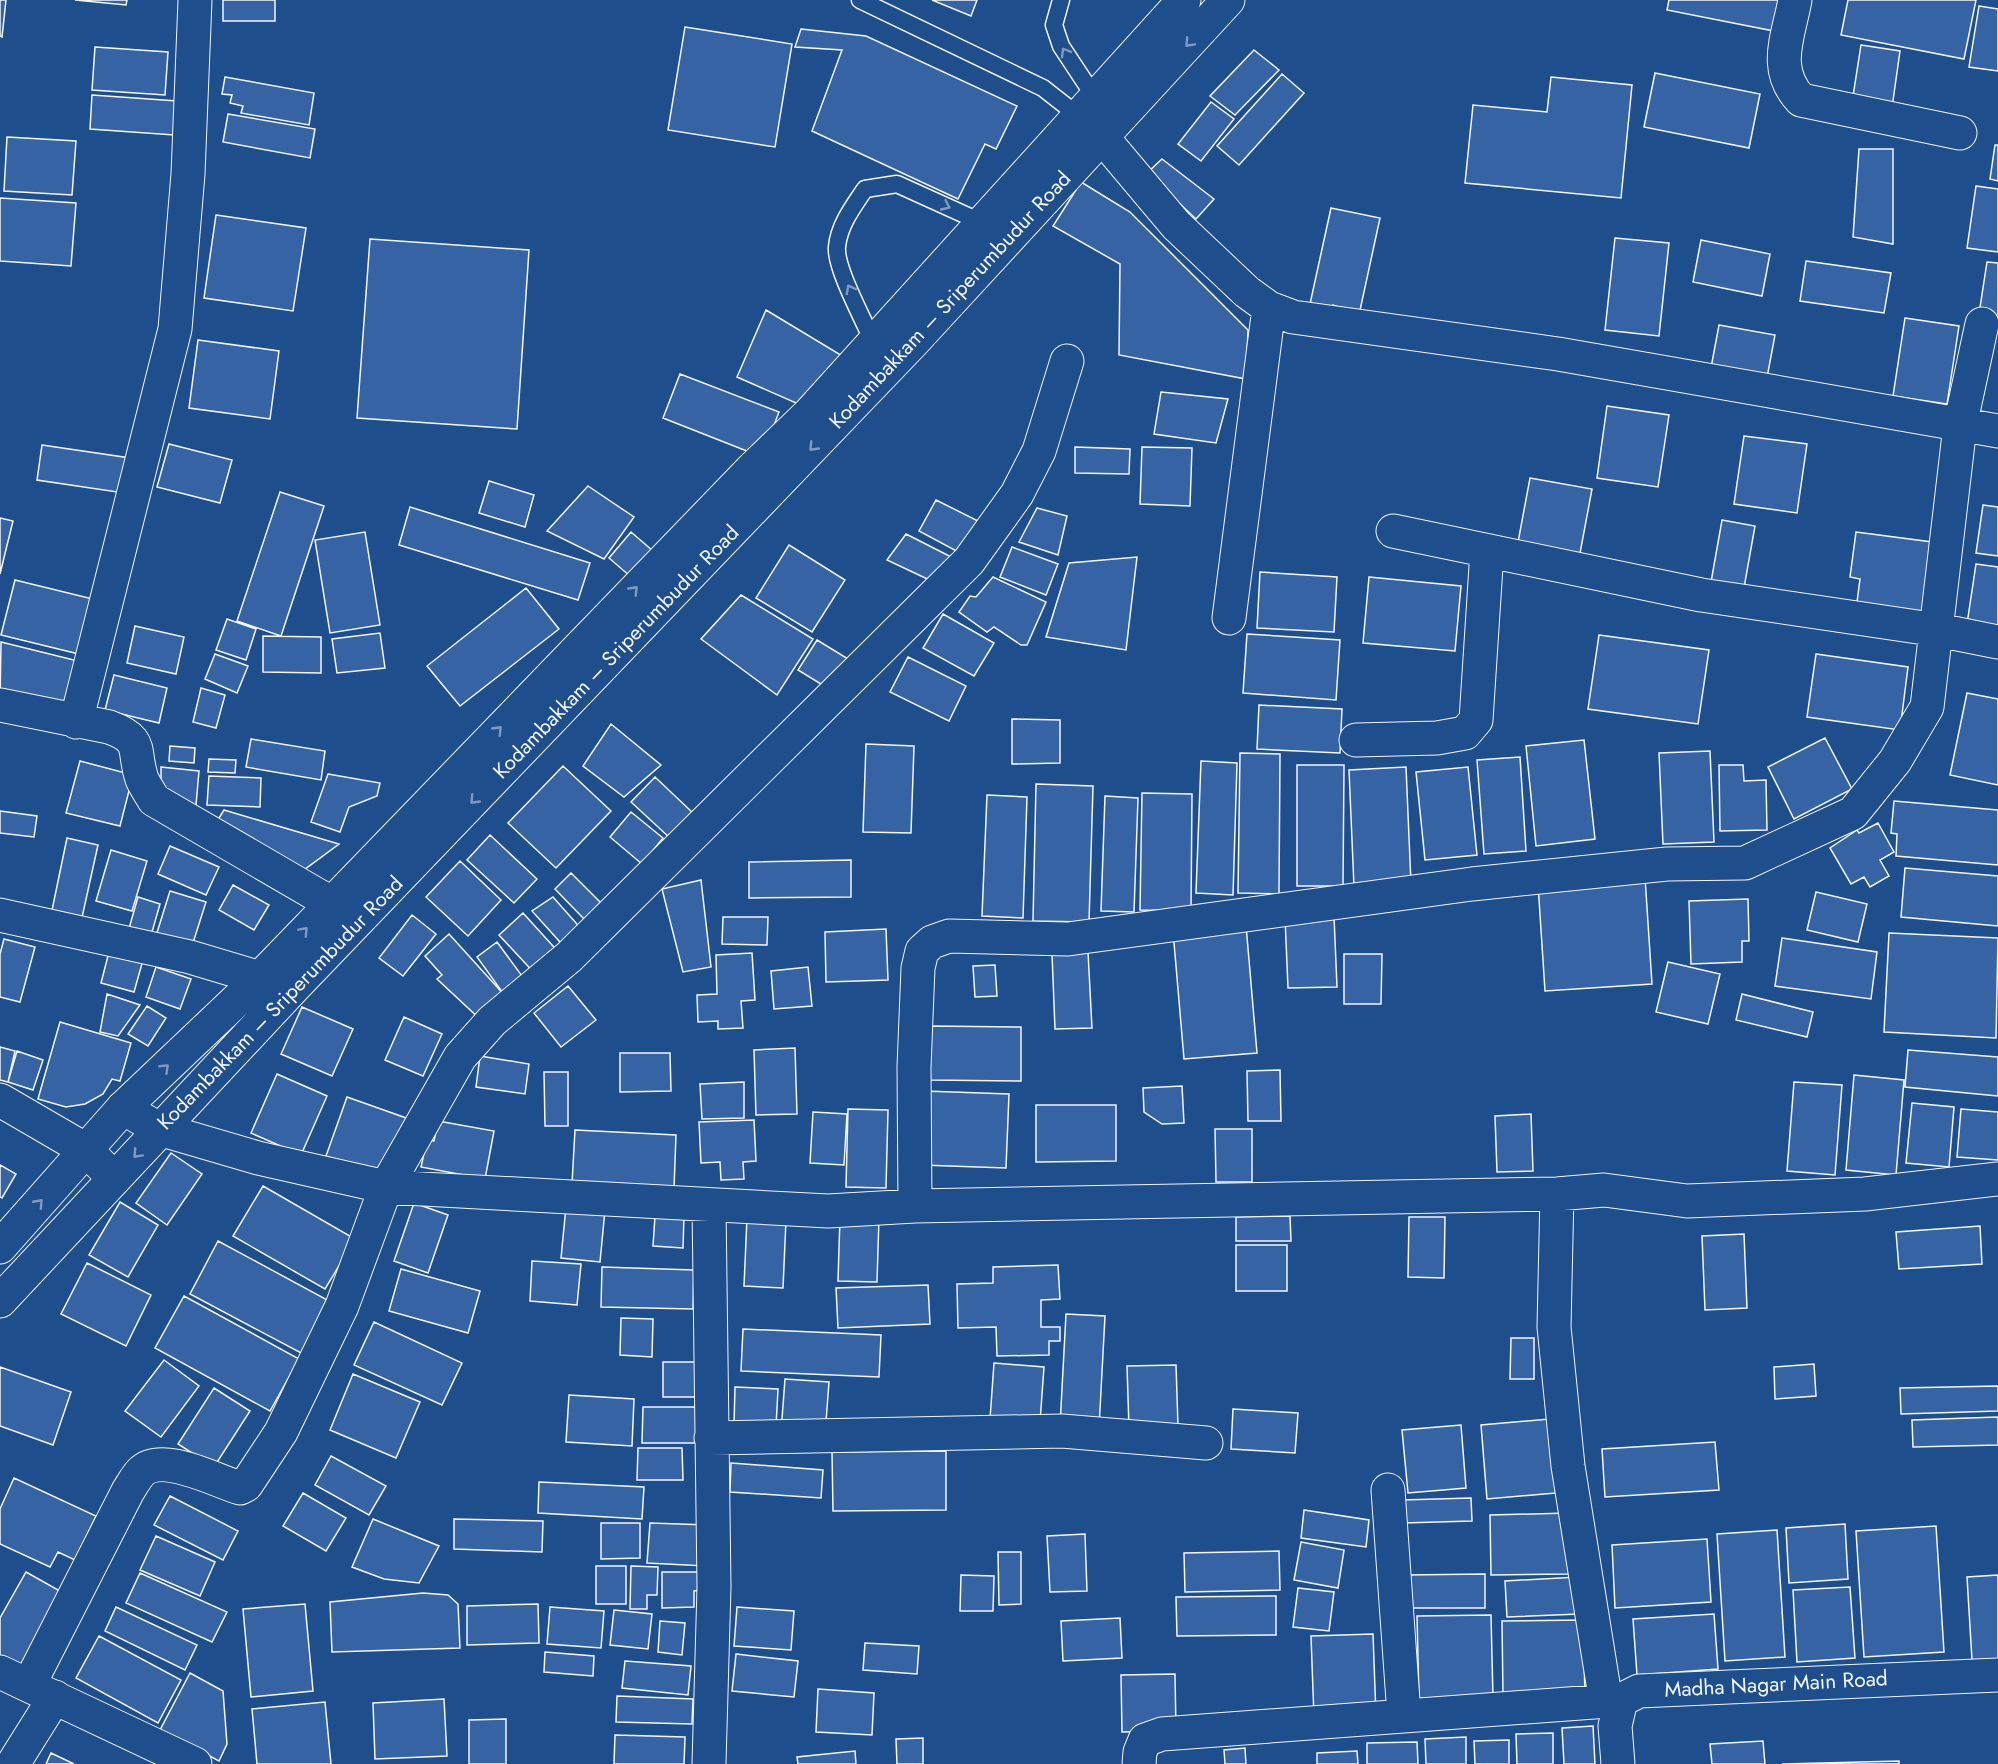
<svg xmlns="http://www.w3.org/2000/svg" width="1998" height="1764" font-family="Jost,sans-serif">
<rect width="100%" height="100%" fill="#1f4e8c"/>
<path fill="#3563a3" stroke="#f2f6ff" stroke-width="1.5" d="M0 0H6L2 37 0 36Z
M75 0H127L126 5Z
M223 0H275V21H223Z
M932 0H977L971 16Z
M1669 0H1785L1779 32 1667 10Z
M1848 0H1976L1964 59 1841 35Z
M1979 6 1998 9V71L1969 67Z
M685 27 792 44 775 147 668 130Z
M801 29 866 36 1017 106 996 149 985 144 958 199 812 131 842 50 795 47Z
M1861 45 1900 51 1891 115 1851 109Z
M95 47 168 52 165 95 92 90Z
M1254 50 1279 70 1235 115 1210 96Z
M1655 73 1760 94 1749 148 1644 127Z
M1282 74 1304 93 1239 165 1217 146Z
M225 77 314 93 309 125 241 113 243 106 230 103 232 95 222 94Z
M1551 77 1632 85 1621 198 1465 183 1473 105 1547 112Z
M92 95 177 101 174 135 90 129Z
M1211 102 1234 119 1201 161 1178 144Z
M228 114 315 129 310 158 223 142Z
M7 137 76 141 72 195 4 191Z
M1995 145H1998V181L1990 179Z
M1859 149H1893V244L1853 237Z
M1162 159 1214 199 1196 219 1147 173Z
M1081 182 1130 212 1248 330 1246 379 1119 355 1120 264 1053 226Z
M1976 186 1998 189V252L1967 248Z
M0 198 76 203 71 266 0 261Z
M1331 208 1380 218 1359 315 1333 305 1332 309 1310 304Z
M216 215 306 228 293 311 204 298Z
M1615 238 1669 243 1659 336 1605 330Z
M370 239 529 250 517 429 357 418Z
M1701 240 1770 254 1762 296 1693 282Z
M1806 261 1891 273 1884 313 1800 301Z
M1987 262 1998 263V317L1979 314Z
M766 310 844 357 812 410 737 377Z
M1905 318 1959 326 1947 404 1893 396Z
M1719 325 1775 335 1766 383 1710 373Z
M198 340 279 351 270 419 189 408Z
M680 374 779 412 762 457 663 418Z
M1161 392 1228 399 1216 443 1154 434Z
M1607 406 1669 415 1658 487 1597 478Z
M1744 436 1807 444 1797 513 1734 504Z
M169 444 232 460 220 503 157 487Z
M42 445 130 458 124 493 37 480Z
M1075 447 1130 449 1129 474 1075 473Z
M1142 447 1192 448 1190 506 1140 504Z
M1530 478 1592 489 1578 564 1516 553Z
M489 481 534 495 525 527 479 513Z
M588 486 634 517 604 559 547 531Z
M280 492 324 506 281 636 237 621Z
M936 500 980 522 962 554 919 531Z
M1983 505 1998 507V556L1976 553Z
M410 507 590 563 578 600 399 545Z
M1037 508 1067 516 1058 555 1019 542Z
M0 518 13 521 0 574Z
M1722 520 1755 526 1744 588 1711 582Z
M365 532 380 625 330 633 315 540Z
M631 532 660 557 638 583 609 558Z
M1856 532 1932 542 1922 612 1857 602 1860 579 1850 577Z
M906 534 963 563 938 584 887 560Z
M789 545 845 580 812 632 756 598Z
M1012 547 1058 564 1046 595 1000 577Z
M1137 557 1126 650 1046 637 1069 563Z
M1976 564 1998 567V628L1967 624Z
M1260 572 1337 577 1334 632 1257 628Z
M993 577 1046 602 1027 645H1021L994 627 987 632 959 612 970 596 976 597Z
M1369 577 1461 586 1455 651 1363 643Z
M15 580 101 601 87 656 1 635Z
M526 588 559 629 460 706 427 666Z
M741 595 813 639 777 695 701 639Z
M943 614 994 643 974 676 923 648Z
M227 619 256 629 246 660 216 650Z
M135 626 184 637 176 674 127 663Z
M380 633 385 668 337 673 332 639Z
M1247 634 1340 640 1336 700 1243 693Z
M1599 635 1709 650 1698 724 1588 709Z
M263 636 321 637V673L263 672Z
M817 640 853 662 834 692 798 670Z
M1 642 82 662 68 717 0 701Z
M215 654 248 666 237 693 205 679Z
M1816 654 1908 667 1900 730 1807 717Z
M908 657 966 686 949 721 890 692Z
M114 675 167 688 159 723 105 710Z
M201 688 225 695 216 728 193 722Z
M1967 693 1998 699V785L1950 775Z
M1259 705 1342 709 1340 753 1257 749Z
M1012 719 1060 720V763L1012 764Z
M611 724 661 765 624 797 583 766Z
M1825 738 1852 789 1794 819 1768 767Z
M251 739 325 751 321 780 246 767Z
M1584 740 1595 839 1536 846 1526 746Z
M866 744 914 746 911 833 863 832Z
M170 746 195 748 194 763 169 761Z
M1710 751 1714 842 1663 844 1659 753Z
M1240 753 1280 754 1279 894 1238 893Z
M1520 757 1526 851 1484 854 1477 760Z
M209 759 236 760 235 773 208 772Z
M80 761 133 775 120 826 66 813Z
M1201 761 1237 763 1233 895 1196 893Z
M1297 765H1344L1343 886H1297Z
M1719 765H1743L1744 781 1766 780 1767 830 1720 831Z
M563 766 611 811 556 868 508 823Z
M161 767 199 771 196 805 177 801 161 785Z
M1406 767 1411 884 1354 887 1349 770Z
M1468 767 1477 855 1425 860 1416 772Z
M328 774 380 783 377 796 349 807 340 832 311 822Z
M209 776 261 778 260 807 207 805Z
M655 777 693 813 670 838 631 802Z
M1036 784 1093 786 1089 922 1033 921Z
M1142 793 1192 794 1191 911 1140 910Z
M987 795 1027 797 1023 918 982 916Z
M1105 796 1138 798 1134 912 1101 911Z
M1894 801 1998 810V865L1896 856 1897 834 1891 833Z
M224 810 339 844 301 872 214 826Z
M0 811 37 816 34 837 0 833Z
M631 812 663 838 642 864 610 837Z
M1878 823 1894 852 1880 860 1889 876 1870 887 1864 877 1851 884 1830 848 1857 830 1859 833Z
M490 835 537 879 514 903 467 860Z
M67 838 98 845 81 922 51 915Z
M170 846 219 867 206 895 158 874Z
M111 850 147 861 132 911 96 901Z
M851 860V897L749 898V862Z
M460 861 501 900 468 936 426 897Z
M1905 868 1998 876V926L1901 917Z
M571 873 603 905 586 921 555 889Z
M1645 877 1652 984 1545 991 1538 884Z
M701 880 711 967 683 972 662 889Z
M233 885 269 905 254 930 219 910Z
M170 891 206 902 191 949 155 939Z
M1816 892 1867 904 1858 942 1807 930Z
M138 897 160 904 150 939 128 932Z
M553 897 584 932 569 952 532 911Z
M1748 899 1749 941H1742V962L1691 964 1689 901Z
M523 913 562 956 538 977 499 935Z
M412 915 436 934 403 976 379 958Z
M1334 916 1337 987 1288 988 1285 917Z
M723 917H768L767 945 722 944Z
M1246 925 1257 1053 1184 1059 1173 931Z
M886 929 888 980 826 982 825 932Z
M1889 933 1998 938 1996 1038 1884 1032Z
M449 934 507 998 482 1021 437 979 442 975 425 956Z
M1782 938 1877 952 1871 999 1775 986Z
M4 939 35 947 20 1002 0 997V954Z
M497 942 528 984 508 1000 477 957Z
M109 952 143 960 134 992 101 983Z
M1088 952 1092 1028 1055 1029 1052 954Z
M752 953 755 1000 741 1001 743 1028 718 1029V1021L698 1022 697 995 717 994 716 955Z
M1344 954H1382L1381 1004H1344Z
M1668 962 1720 974 1708 1024 1656 1012Z
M995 965 997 996 975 997 973 966Z
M156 967 191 979 180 1009 146 997Z
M808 967 812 1006 774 1009 771 971Z
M568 986 596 1020 561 1047 534 1013Z
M107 994 140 1005 118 1036 100 1032Z
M1742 994 1813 1012 1807 1037 1736 1020Z
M147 1006 166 1018 148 1046 128 1034Z
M302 1007 353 1029 332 1076 281 1054Z
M404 1017 442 1034 423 1076 385 1060Z
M60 1022 131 1043 120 1081 112 1079 103 1094 85 1104 66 1107 38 1099Z
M930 1026 1021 1027V1081L929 1080Z
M0 1047 15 1051 8 1082 0 1080Z
M795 1048 797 1114 756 1115 754 1050Z
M1908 1050 1998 1057V1096L1905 1087Z
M17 1051 43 1060 33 1090 8 1082Z
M620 1053H670L671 1091 620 1092Z
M480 1056 529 1064 525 1094 476 1087Z
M1280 1070 1281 1121H1248L1247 1071Z
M544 1072H568V1126H545Z
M277 1074 327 1096 301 1155 251 1133Z
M1854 1075 1904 1080 1896 1175 1846 1170Z
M744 1082V1118L702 1119 700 1084Z
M1794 1082 1842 1085 1835 1175 1787 1171Z
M1182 1086 1184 1123 1162 1124 1144 1112 1143 1088Z
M924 1091 1009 1094 1006 1168 921 1165Z
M347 1097 409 1119 375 1174 326 1156Z
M1912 1103 1954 1107 1949 1167 1906 1163Z
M1036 1105H1116V1161L1036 1162Z
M848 1109 888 1110 886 1188 846 1187Z
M1961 1109 1998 1112V1160L1957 1157Z
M813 1112 847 1114 844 1165 810 1163Z
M1531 1114 1533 1171 1497 1172 1495 1116Z
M754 1120 756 1161 743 1162 744 1179 721 1180 720 1162 701 1163 699 1122Z
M438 1121 494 1131 485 1179 421 1167 427 1140 434 1141Z
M1215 1129H1252V1182H1216Z
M575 1130 676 1135 674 1189 572 1184Z
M171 1153 202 1174 167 1225 136 1203Z
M0 1165 16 1174 2 1198 0 1197Z
M263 1186 355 1239 325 1289 233 1236Z
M120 1202 158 1225 128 1277 89 1255Z
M414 1203 448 1215 428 1273 394 1261Z
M566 1207 605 1210 600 1262 561 1258Z
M655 1216H684L683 1248 653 1246Z
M1290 1216 1291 1241H1236V1217Z
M840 1217 879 1218 877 1282 838 1281Z
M1409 1217H1445L1444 1278 1408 1277Z
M747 1218 786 1220 783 1288 744 1286Z
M1980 1226 1982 1264 1899 1269 1896 1232Z
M1744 1234 1747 1308 1705 1310 1702 1236Z
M218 1241 331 1302 303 1354 190 1294Z
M1236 1245H1287V1291H1236Z
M532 1261 581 1264 577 1305 530 1301Z
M87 1263 151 1295 126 1346 61 1314Z
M1058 1265 1060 1299 1041 1300V1327H1060V1341H1049V1355L997 1356 996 1327 958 1328 957 1284 993 1283V1267Z
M602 1267 694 1270 693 1309 601 1307Z
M401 1269 480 1291 468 1333 389 1311Z
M928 1285 930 1324 838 1328 836 1288Z
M184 1296 299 1359 270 1411 155 1348Z
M1066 1314 1105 1316 1099 1428 1060 1426Z
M621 1318 653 1319 652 1357 620 1355Z
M374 1322 462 1363 442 1405 354 1365Z
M743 1329 881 1335 879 1377 741 1371Z
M1511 1338H1534V1379H1510Z
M164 1360 199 1386 161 1437 125 1411Z
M663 1362H707V1397H663Z
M994 1363 1044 1367 1040 1422 990 1419Z
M1814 1364 1816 1396 1775 1399 1774 1367Z
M1176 1365 1178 1426 1129 1428 1127 1366Z
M0 1367 71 1392 53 1445 0 1426Z
M353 1374 420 1402 396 1458 330 1430Z
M785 1379 829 1382 825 1435 781 1432Z
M1998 1386V1411L1901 1414 1900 1388Z
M735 1387 778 1389 776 1427 734 1425Z
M214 1388 250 1411 214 1467 178 1444Z
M569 1395 634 1399 632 1446 566 1442Z
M643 1407H707V1443H642Z
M1233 1409 1298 1413 1295 1453 1231 1449Z
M1998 1417V1445L1913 1447 1912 1420Z
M1561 1418 1567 1492 1487 1499 1481 1425Z
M1461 1425 1466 1488 1408 1493 1402 1430Z
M1715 1442 1719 1490 1605 1497 1602 1449Z
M638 1448H682L683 1480H637Z
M946 1451V1510L833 1511 832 1452Z
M331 1456 386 1486 369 1515 315 1485Z
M731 1463 823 1470 821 1498 730 1492Z
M14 1478 96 1516 75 1560 58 1552 50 1567 0 1544V1509Z
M539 1482 644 1487 642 1519 538 1513Z
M303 1493 346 1518 326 1551 283 1526Z
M170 1496 238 1531 223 1560 154 1525Z
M1471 1498 1472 1521 1403 1523 1402 1500Z
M1304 1510 1369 1520 1366 1547 1301 1538Z
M1568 1513 1569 1574 1491 1575 1490 1515Z
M373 1519 439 1546 419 1583 384 1579 352 1567Z
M454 1519 543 1521 542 1552 454 1549Z
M601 1523H640V1558L601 1559Z
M650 1523 708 1525 706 1566 647 1563Z
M1845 1524 1848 1579 1789 1583 1786 1528Z
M1936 1526 1944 1652 1864 1657 1856 1531Z
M1777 1530 1785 1657 1725 1661 1717 1534Z
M1085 1534 1087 1591 1050 1592 1047 1536Z
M156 1536 215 1562 200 1596 140 1570Z
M1707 1539 1711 1602 1615 1608 1612 1545Z
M1301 1542 1344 1550 1338 1588 1294 1580Z
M1279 1551 1280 1590 1185 1592 1184 1553Z
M998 1552H1021V1604L999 1605Z
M596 1566H626V1604H596Z
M631 1566 658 1567 657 1595H647V1609H630Z
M26 1572 67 1595 22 1675 0 1662V1618Z
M662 1572H706L702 1590 694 1591V1607L662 1608Z
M140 1573 227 1612 212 1642 126 1603Z
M1485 1574V1608H1405V1575Z
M961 1575 994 1576 993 1611H960Z
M1998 1575V1659L1972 1660 1967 1577Z
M1578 1577 1579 1614 1507 1617 1505 1581Z
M1850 1587 1855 1658 1797 1662 1793 1590Z
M1298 1588 1334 1592 1329 1631 1293 1627Z
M423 1593 448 1595 458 1604 460 1648 332 1652 330 1602Z
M1276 1596V1635L1177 1636 1176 1597Z
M305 1604 313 1691 251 1697 243 1609Z
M538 1604 539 1643 467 1645V1606Z
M116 1607 197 1645 185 1670 105 1631Z
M550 1607 604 1611 601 1648 547 1644Z
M737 1607 794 1611 791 1650 734 1646Z
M614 1610 652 1614 648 1649 610 1645Z
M1714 1614 1718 1669 1637 1675 1633 1619Z
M1491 1615 1493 1698 1419 1700 1417 1616Z
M1120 1618 1122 1658 1063 1661 1061 1621Z
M1583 1620 1585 1695 1503 1697 1502 1621Z
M660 1621 685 1623 682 1655 658 1652Z
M1373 1634 1376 1716 1314 1718 1311 1636Z
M99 1636 181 1680 158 1723 76 1678Z
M865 1643 919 1646 917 1674 863 1670Z
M545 1652 594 1656 593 1676 544 1672Z
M736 1654 798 1661 794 1697 732 1691Z
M625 1661 691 1666 688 1695 622 1688Z
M190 1673 223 1691 227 1744 219 1761 160 1730Z
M1175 1674 1176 1731 1122 1732 1121 1675Z
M818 1689 874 1693 872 1735 816 1732Z
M617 1696 693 1699 692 1724 616 1722Z
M444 1699 447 1756 375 1759 373 1703Z
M325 1702 331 1764H257L252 1709Z
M506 1719V1764H469V1720Z
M1593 1726 1595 1764H1564L1562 1728Z
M1553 1733V1764H1517L1516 1734Z
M615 1735 685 1737 684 1764H614Z
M1466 1737V1764H1426L1425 1739Z
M923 1738V1764H897L896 1739Z
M1509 1740V1764H1475L1474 1741Z
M1763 1741 1765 1764H1712L1710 1744Z
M1417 1742 1418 1764H1367V1743Z
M1245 1748 1246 1764H1225L1224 1750Z
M855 1751 856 1764H798L797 1757Z
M1357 1751 1358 1764H1317V1753Z
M51 1753 74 1764H46Z
M1899 1761V1764H1782Z"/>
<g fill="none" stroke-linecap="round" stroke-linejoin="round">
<defs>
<path id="service" d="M860 0 1043 88 1080 117
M1061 0 1054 25 1061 46 1096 99
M873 342C864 320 835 268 837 247 839 225 853 207 865 189L897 184 983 223"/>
<path id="minor" d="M1795 0C1788 38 1772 69 1801 100L1960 133
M1081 118 1102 137 1176 225 1247 292 1269 308 1293 317 1558 354 1998 431
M1393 531 1701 595 1938 630 1998 642
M1229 618 1269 308
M0 705 109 727C145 740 132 750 142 779 145 786 150 793 154 800L355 917
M76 722 175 329 188 174 195 0
M1356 740 1437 738 1465 733 1476 720 1487 551
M0 915 190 957 260 978
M159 1129 258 1158 386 1187 828 1211 915 1206 1557 1194 1604 1190 1687 1201 1865 1194 1998 1179
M1557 1194 1554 1327 1568 1466 1606 1702
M709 1205 714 1587 709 1764
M915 1206 914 1067 918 968 922 951 932 942 949 936 1068 939 1472 884 1667 864 1745 863 1853 813 1895 761 1927 707 1960 426 1982 324
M711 1438 1062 1431 1206 1443
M1388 1490 1404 1715
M29 1685 128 1491C132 1485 136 1477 141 1472 162 1451 216 1481 240 1488L246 1485 281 1432 342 1306 386 1187 460 1057 492 1021 569 957 969 561 1017 494 1039 451 1067 361
M13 1764 55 1697
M1139 1764 1140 1752 1145 1740 1162 1734 1621 1700"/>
<path id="tertiary" d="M0 1100 86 1150 114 1178
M123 1108 159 1129
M0 1672 195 1764
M1618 1764 1615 1726 1621 1700 1639 1691 1998 1675"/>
<path id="primary" d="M0 1247 123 1108 260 978 753 468 809 414 1184 0
M0 1301 295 986 913 342 1228 0"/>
</defs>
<use href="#service" stroke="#f2f6ff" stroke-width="19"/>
<use href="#minor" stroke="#f2f6ff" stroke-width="35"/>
<use href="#tertiary" stroke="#f2f6ff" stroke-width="35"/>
<use href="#primary" stroke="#f2f6ff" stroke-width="35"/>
<use href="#service" stroke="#1f4e8c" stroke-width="16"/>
<use href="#minor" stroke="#1f4e8c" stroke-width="33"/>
<use href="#tertiary" stroke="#1f4e8c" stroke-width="33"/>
<use href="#primary" stroke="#1f4e8c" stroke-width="33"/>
</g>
<defs><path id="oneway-chevron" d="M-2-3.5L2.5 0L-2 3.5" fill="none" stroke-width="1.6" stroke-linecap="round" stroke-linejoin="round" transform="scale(1.5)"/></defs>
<g stroke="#7e9ac0">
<use href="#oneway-chevron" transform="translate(1189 43) rotate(133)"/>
<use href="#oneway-chevron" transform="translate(1065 52) rotate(-120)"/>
<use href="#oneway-chevron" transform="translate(946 206) rotate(25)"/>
<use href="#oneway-chevron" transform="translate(850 289) rotate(-118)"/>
<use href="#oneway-chevron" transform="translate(813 447) rotate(134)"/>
<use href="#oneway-chevron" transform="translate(634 590) rotate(-46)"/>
<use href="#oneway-chevron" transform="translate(498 730) rotate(-46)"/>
<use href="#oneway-chevron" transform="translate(474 800) rotate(134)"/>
<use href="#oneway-chevron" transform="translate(304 931) rotate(-47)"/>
<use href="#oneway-chevron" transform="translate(165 1068) rotate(-44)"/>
<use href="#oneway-chevron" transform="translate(137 1154) rotate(133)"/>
<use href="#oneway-chevron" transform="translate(39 1203) rotate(-48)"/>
</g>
<g text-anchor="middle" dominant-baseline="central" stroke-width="4.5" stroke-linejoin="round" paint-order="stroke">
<g font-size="21" fill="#f2f6ff" stroke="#1f4e8c">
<text transform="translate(950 300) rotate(-47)">Kodambakkam – Sriperumbudur Road</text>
<text transform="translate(616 652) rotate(-46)">Kodambakkam – Sriperumbudur Road</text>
<text transform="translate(280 1003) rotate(-46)">Kodambakkam – Sriperumbudur Road</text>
<text transform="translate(1776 1684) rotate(-3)">Madha Nagar Main Road</text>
</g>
</g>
</svg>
